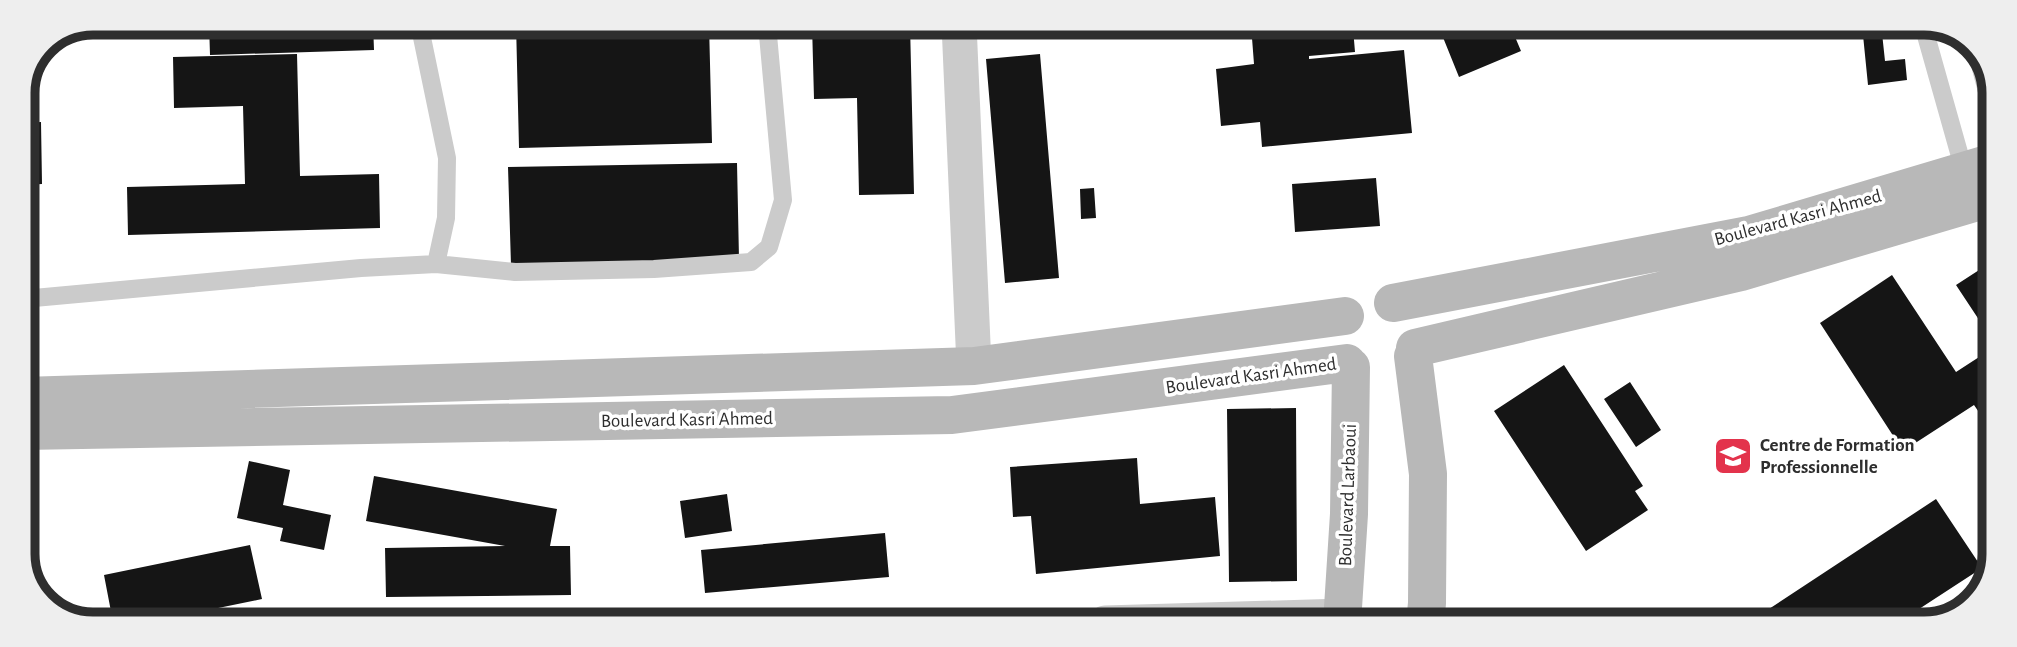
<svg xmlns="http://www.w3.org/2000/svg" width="2017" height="647" font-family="'Alegreya Sans',sans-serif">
<rect width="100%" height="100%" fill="#fff"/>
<path fill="#151515" d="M209 23H373L374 50 210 55Z
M516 23 709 24 712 143 519 148Z
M812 24H910L914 194 859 195 857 98 814 99Z
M1043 24H1113L1112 32 1043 26Z
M1438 25H1510L1521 51 1459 77Z
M1353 28 1355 52 1309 56V59L1404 50 1412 133 1262 147 1260 122 1221 126 1216 69 1254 64 1252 38Z
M1882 33 1885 61 1905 59 1907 80 1868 85 1863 35Z
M297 54 300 176 379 174 380 228 128 235 127 187 245 184 243 106 174 108 173 57Z
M1040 54 1059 278 1005 283 986 59Z
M41 122 42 184 23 185V123Z
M737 163 739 259 511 265 508 167Z
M1376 178 1380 226 1295 232 1292 184Z
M1094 188 1096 218 1081 219 1080 189Z
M1993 261V341L1956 285Z
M1892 275 1956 372 1993 348 1992 420 1987 424 1974 405 1903 451 1820 323Z
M1564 365 1643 486 1635 491 1648 510 1586 551 1494 411Z
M1630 382 1661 430 1636 447 1604 399Z
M1296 408 1297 581 1229 582 1227 409Z
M1137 458 1140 504 1215 497 1220 556 1036 574 1031 516 1013 517 1010 467Z
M249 461 290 470 283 505 331 515 324 550 280 541 283 528 237 518Z
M374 476 557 509 550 546H570L571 595 386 597 385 548 505 546 366 521Z
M727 494 732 531 685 538 680 501Z
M1936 499 1982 568 1896 624H1746Z
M885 533 889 577 705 593 701 550Z
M250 545 262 599 150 622H113L104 575Z"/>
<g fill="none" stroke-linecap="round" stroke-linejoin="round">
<path stroke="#cbcbcb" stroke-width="18" d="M1923 25 1965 174
M1975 46 1994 118
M436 264 515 272 654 269 751 262 769 247 783 200 767 24
M23 299 361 268 436 264 446 218 447 158 419 23"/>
<path stroke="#cbcbcb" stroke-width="35" d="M959 24 974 366
M1105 623 1343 616"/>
<path stroke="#b8b8b8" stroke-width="38" d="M1393 303 1749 235 1994 162
M1415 348 1741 272 1994 197
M1413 356 1428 474 1427 603 1425 624
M23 396 974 366 1345 316
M23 431 952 415 1347 363
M1342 623 1349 514 1351 367"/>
</g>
<defs>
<symbol id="university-square" viewBox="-11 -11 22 22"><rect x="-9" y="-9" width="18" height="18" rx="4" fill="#e3334c" stroke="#fff"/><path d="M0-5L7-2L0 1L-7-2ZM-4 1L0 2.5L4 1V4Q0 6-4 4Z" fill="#fff"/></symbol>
</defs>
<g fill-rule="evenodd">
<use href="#university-square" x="1711" y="434" width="44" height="44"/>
</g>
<g text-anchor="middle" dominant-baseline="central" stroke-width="7" stroke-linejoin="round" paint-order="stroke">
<g font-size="19" fill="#2e2e2e" stroke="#fff">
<text transform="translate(1798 218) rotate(-15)">Boulevard Kasri Ahmed</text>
<text transform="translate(1251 376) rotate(-8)">Boulevard Kasri Ahmed</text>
<text transform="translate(687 420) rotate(-1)">Boulevard Kasri Ahmed</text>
<text transform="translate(1348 495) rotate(-88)">Boulevard Larbaoui</text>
</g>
<g font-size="19" font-weight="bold" fill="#2e2e2e" stroke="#fff" text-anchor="start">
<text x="1760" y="445">Centre de Formation<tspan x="1760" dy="22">Professionnelle</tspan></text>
</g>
</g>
<path d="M0 0H2017V647H0ZM93 35H1924A58 58 0 0 1 1982 93V554A58 58 0 0 1 1924 612H93A58 58 0 0 1 35 554V93A58 58 0 0 1 93 35Z" fill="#eee" fill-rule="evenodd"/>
<path fill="none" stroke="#2e2e2e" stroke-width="9" d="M93 35H1924A58 58 0 0 1 1982 93V554A58 58 0 0 1 1924 612H93A58 58 0 0 1 35 554V93A58 58 0 0 1 93 35Z"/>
</svg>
